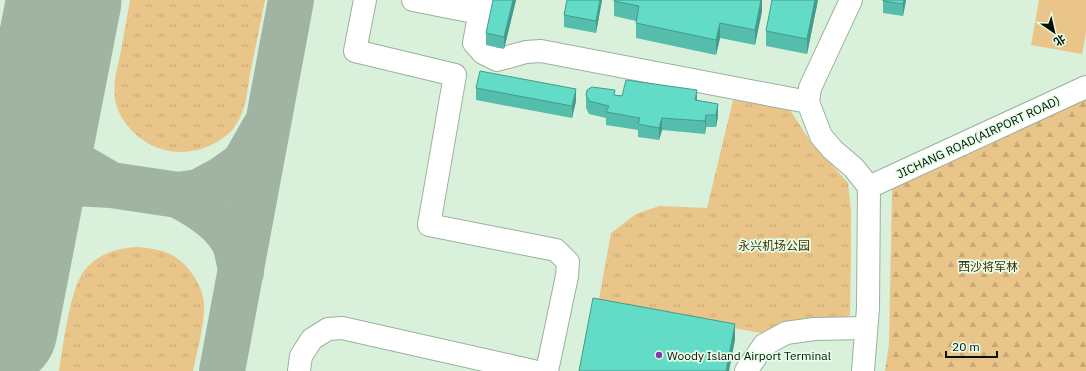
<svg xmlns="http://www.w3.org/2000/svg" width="1086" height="371" font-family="'IBM Plex Sans','Noto Sans SC',sans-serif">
<defs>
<pattern id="grass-tufts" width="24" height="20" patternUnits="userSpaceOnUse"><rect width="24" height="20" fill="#eac58a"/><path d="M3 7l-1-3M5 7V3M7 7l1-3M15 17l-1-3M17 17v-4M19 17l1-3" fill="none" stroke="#c7a876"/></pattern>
<pattern id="forest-firs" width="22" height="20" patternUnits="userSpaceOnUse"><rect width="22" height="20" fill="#eac58a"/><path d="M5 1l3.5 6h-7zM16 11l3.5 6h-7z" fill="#c7a876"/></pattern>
</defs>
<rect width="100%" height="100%" fill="#d9f1da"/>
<path fill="url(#grass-tufts)" d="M130 0H265C260 25 255 50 250 74 247 91 246 112 235 126 231 133 223 138 217 142 186 160 149 153 127 125 123 120 119 114 117 107 111 89 117 69 121 51 124 34 127 17 130 0Z
M734 96 787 105 808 138 848 183 851 211V252L850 315 832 322 789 321 767 334 598 304 611 233 636 214 659 206 707 208Z
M138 247C148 248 158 249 168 253 186 261 203 284 204 304 205 325 197 350 193 371H59C63 347 70 288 84 271 97 254 117 248 138 247Z"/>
<path fill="url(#forest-firs)" d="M1086 97V371H885L889 344 892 188Z"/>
<path fill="#eac58a" d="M1039 0H1086V33L1082 54 1031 45Z"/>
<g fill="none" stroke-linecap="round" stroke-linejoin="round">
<path stroke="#a0b4a1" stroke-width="46" d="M49 78 48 114 62 146 75 164 111 185
M14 259 27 218 42 200 58 189 76 183 111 185 178 195
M241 272C240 264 238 255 236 247 228 224 199 206 178 195L199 192 223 179 244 164 264 129
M222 371 291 0"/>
<path stroke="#a0b4a1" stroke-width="115" d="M0 329 64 0"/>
<defs>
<path id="minor" d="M365 0 355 51 455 75 429 225 556 250 568 262 567 276 547 371
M413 0 479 13
M482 0 474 43 483 53 497 60 526 52 541 51 808 102
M851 0 810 88 808 102 821 136 833 150 854 168 869 187
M869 187 1086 87
M299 371 301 356 312 339 328 329 342 328 533 371
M746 371 764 345 786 333 814 329 866 328
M863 371 868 308 869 187"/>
</defs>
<use href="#minor" stroke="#9ab19b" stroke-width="24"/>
<use href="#minor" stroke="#fff" stroke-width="22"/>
</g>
<path fill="#54bdab" d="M516 0 504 49 486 45V33Z
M602 0 596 33 564 27V15Z
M614 0H762V11L755 45 720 38 716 55 636 38V21L614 16Z
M818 0 807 54 766 46V31Z
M883 0H906L903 16 883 13Z
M476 88 576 101 572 118 476 100Z
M586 95H615L697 100 718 104V116L716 127H706L705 134 662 130 659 140 638 137V130L606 125V118L589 114 586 108Z"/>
<path fill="#459a8b" d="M513 0H516L504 49V37Z
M600 0H602L596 33V21Z
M761 0H762V11L755 45V30Z
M815 0H818L807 54V39Z
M904 0H906L903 16V4Z
M720 23V38L716 55V40Z
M576 89V101L572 118V106Z
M697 90V102L695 100Z
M718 104V116L716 127V115Z
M706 115V127L705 134V121Z
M662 118V130L659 140V128Z
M735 324V340L729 371H726Z"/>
<path fill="#62dcc7" stroke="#459a8b" d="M493 0H513L504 37 486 33Z
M567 0H600L596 21 564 15Z
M614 0H761L755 30 720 23 716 40 636 23 639 6 614 1Z
M772 0H815L807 39 766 31Z
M883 0H904L903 4 883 1Z
M480 71 576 89 572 106 476 88Z
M626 80 697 90 695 100 718 104 716 115H706L705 121 662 118 659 128 638 124 640 118 606 112 609 106 589 101 586 95 587 90 592 87 615 90 614 95 622 96Z
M593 298 735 324 726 371H579Z"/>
<circle fill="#8837a6" stroke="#e6fee7" stroke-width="1.5" cx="659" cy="355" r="4"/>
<g text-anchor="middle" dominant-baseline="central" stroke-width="3.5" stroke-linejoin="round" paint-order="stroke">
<g font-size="12" fill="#081009" stroke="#e6fee7">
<text transform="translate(978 137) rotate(-25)">JICHANG ROAD(AIRPORT ROAD)</text>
</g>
<g font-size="12" fill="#43300b" stroke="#e6fee7">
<text x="774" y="245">永兴机场公园</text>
<text x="988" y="266">西沙将军林</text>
</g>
<g font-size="12" fill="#081009" stroke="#e6fee7" text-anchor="start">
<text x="667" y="355">Woody Island Airport Terminal</text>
</g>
</g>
<g transform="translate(1054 32) rotate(146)" stroke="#e6fee7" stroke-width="3" paint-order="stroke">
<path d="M0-3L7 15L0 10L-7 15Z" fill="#081009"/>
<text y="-6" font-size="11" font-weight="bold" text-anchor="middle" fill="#081009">北</text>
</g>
<path d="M946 351v6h51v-6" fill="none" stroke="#081009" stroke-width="2"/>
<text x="952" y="351" font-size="12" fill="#081009" stroke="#e6fee7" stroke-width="3" paint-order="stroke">20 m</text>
</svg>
